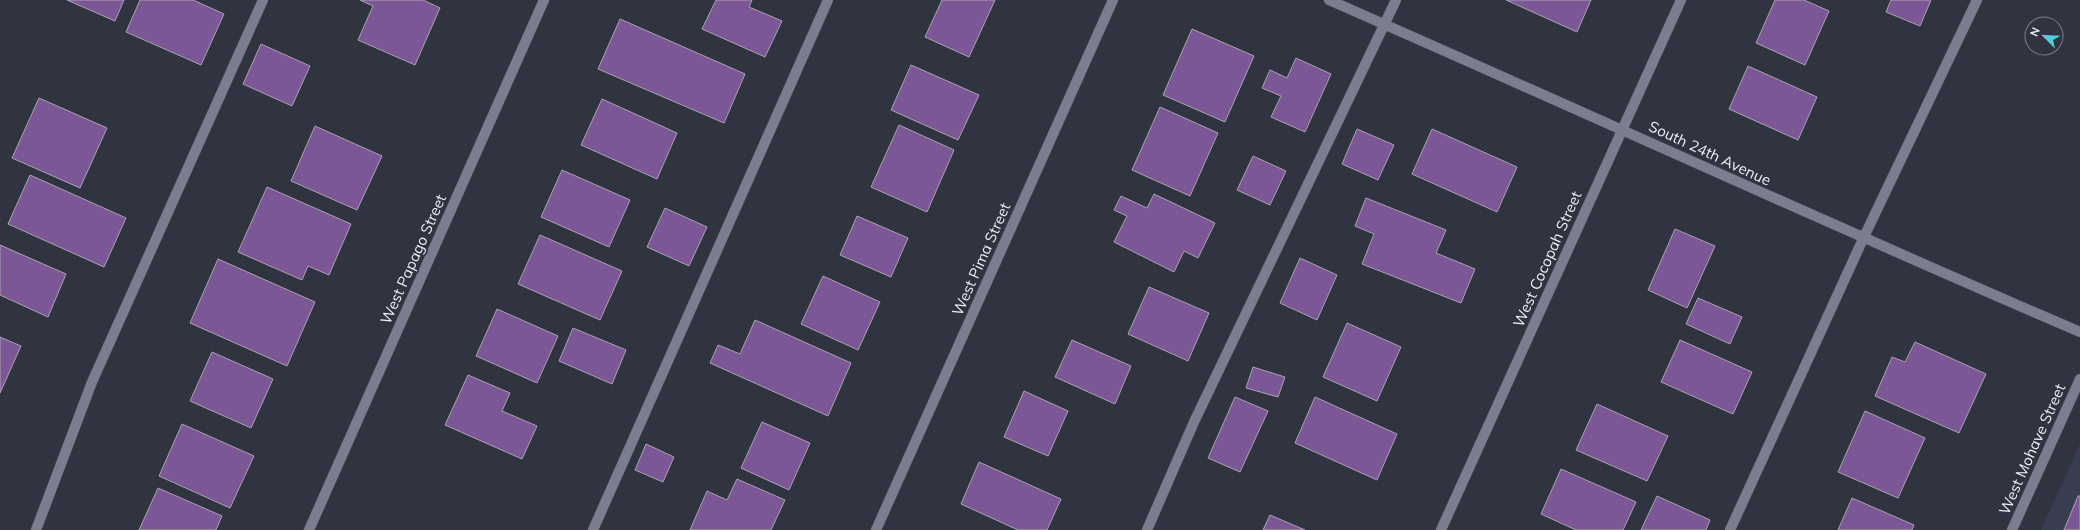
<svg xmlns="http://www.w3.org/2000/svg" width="2080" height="530" font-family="Mulish,sans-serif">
<rect width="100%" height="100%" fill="#303340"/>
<path fill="#393d50" d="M2080 444V530H2041Z"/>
<path fill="#7c5796" stroke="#aba3b1" d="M67 0H124L115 21Z
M140 0H193L224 14 201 65 126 32Z
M360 0H423L440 8 415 65 358 40 373 6Z
M716 0H752L749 7 782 21 765 57 702 29Z
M942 0H995L969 57 925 37Z
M1506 0H1591L1577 32Z
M1775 0H1804L1829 11 1805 65 1756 43Z
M1891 0H1931L1920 26 1886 12Z
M620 19 745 74 724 123 598 69Z
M1192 29 1254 56 1225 122 1163 95Z
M261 44 310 66 292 106 243 84Z
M1296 58 1331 74 1305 132 1271 117 1281 96 1262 88 1270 70 1287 78Z
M911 65 979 95 958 140 891 110Z
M1748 66 1817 97 1798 140 1729 109Z
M39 98 107 128 80 188 12 158Z
M602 99 677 133 657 179 581 145Z
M1160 107 1218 133 1190 196 1132 170Z
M899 125 954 150 927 212 871 187Z
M315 126 382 156 357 210 291 181Z
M1357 129 1394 145 1378 180 1342 164Z
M1432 129 1517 167 1497 212 1412 174Z
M1253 156 1286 171 1270 205 1237 190Z
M562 170 630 200 609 247 541 217Z
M30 175 126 218 104 267 8 224Z
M267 187 351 224 329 275 308 266 302 280 238 252Z
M1154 194 1215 223 1198 258 1184 251 1174 272 1114 242 1127 216 1114 210 1121 196 1147 208Z
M1366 198 1446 230 1436 253 1475 269 1461 303 1362 264 1374 234 1355 226Z
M665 208 707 227 689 266 647 247Z
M857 216 908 238 891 277 840 255Z
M1675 229 1715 246 1687 308 1648 290Z
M540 235 622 271 600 320 518 284Z
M0 245 66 274 48 317 0 295Z
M1300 258 1337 275 1317 320 1280 303Z
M218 259 315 302 287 366 190 323Z
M823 276 880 302 858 350 801 324Z
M1149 287 1209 313 1188 361 1128 334Z
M1698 298 1742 317 1730 344 1686 324Z
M497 309 558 336 537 383 476 356Z
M755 320 851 363 828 416 710 363 718 345 740 354Z
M1347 323 1401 347 1377 401 1323 377Z
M573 328 626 350 612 384 559 361Z
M0 337 21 346 0 393Z
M1072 340 1131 366 1115 404 1055 377Z
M1680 340 1752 372 1733 414 1661 382Z
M1915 342 1986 374 1959 433 1875 396 1892 357 1905 362Z
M212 352 273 379 251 428 190 401Z
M1253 367 1285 377 1278 397 1246 388Z
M468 375 510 393 502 411 537 426 522 459 445 425Z
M1024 391 1068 411 1048 456 1004 437Z
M1235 397 1268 411 1240 472 1208 458Z
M1315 397 1397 434 1377 480 1295 443Z
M1597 404 1668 436 1647 481 1576 450Z
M1865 411 1925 438 1898 498 1838 472Z
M762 422 810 443 789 490 741 468Z
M182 424 254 456 230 508 159 476Z
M646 444 674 457 663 482 635 470Z
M979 462 1061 499 1047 530H1018L961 504Z
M1561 469 1636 502 1623 530H1576L1541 514Z
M737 479 785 500 771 530H690L707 491 727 500Z
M158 488 222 516 216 530H139Z
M1657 496 1710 520 1706 530H1641Z
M2078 496H2080V530H2064Z
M1852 498 1914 525 1912 530H1838Z
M1270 515 1305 530H1263Z"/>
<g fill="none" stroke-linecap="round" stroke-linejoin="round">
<defs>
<path id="minor" d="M1329 0C1580 110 1828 224 2080 332
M36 530 92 382 263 0
M309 530 544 0
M593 530 828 0
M876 530 1113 0
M1147 530 1194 422 1396 0
M1441 530 1681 0
M1730 530 1863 239 1977 0
M2012 530 2080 379"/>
</defs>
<use href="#minor" stroke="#4b4e58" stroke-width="11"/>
<use href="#minor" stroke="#7a7e8d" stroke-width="10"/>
</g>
<g text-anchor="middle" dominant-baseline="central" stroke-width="3.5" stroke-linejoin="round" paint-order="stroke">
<g font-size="15" fill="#ebeef6" stroke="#303340">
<text transform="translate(1710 153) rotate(25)">South 24th Avenue</text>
<text transform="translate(413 259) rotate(-66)">West Papago Street</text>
<text transform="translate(981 259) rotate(-66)">West Pima Street</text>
<text transform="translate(1547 259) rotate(-66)">West Cocopah Street</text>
<text transform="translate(2032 449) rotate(-66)">West Mohave Street</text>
</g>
</g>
<g transform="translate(2044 36) rotate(294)"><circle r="19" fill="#303340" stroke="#7b7e89"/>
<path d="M0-3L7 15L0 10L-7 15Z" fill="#53cbdb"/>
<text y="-6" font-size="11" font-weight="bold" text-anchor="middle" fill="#ebeef6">N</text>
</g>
</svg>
